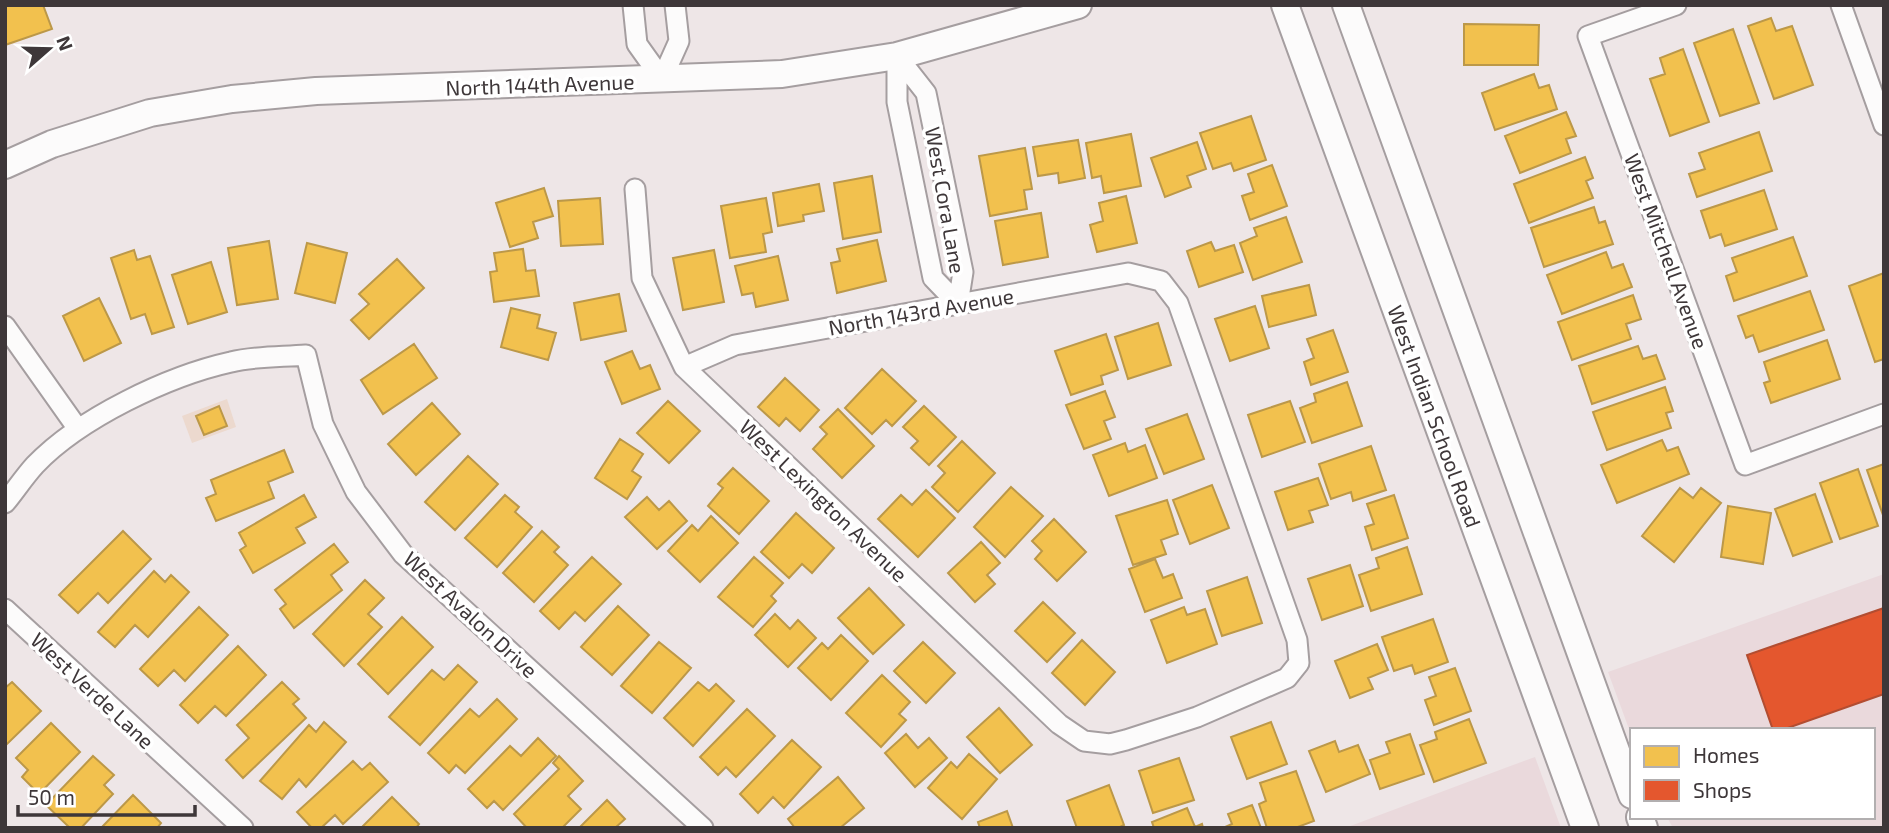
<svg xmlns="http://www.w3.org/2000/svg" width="1889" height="833" font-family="'Exo 2',sans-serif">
<rect width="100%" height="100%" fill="#eee6e7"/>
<path fill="#ead9dc" d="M1884 574V828H1673L1667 817H1873V730H1632V737L1608 672Z
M1535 757 1561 828H1345L1505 768Z"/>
<path fill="#ecd9ce" d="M227 399 236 427 192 443 182 416Z"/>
<path fill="#f2c14e" stroke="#bc9848" stroke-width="2" d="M5 5H43L52 29 5 45Z
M1771 18 1776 31 1792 26 1813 85 1774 99 1748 26Z
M1464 24 1539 25 1538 65H1464Z
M1733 29 1759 103 1720 116 1694 43Z
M1683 49 1709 122 1670 136 1650 79 1665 74 1660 58Z
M1534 74 1539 88 1549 85 1557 109 1495 130 1482 93Z
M1566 112 1576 136 1566 139 1571 153 1520 173 1505 136Z
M1251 116 1266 160 1234 171 1231 163 1213 169 1200 133Z
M1759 132 1772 171 1697 197 1689 174 1705 169 1699 153Z
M1131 134 1141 186 1104 193 1101 176 1092 178 1086 143Z
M1078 140 1085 178 1059 183 1058 173 1038 176 1033 147Z
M1197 142 1206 169 1187 176 1191 187 1165 197 1151 158Z
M1025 148 1032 189 1024 190 1027 209 990 216 979 156Z
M1585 157 1593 178 1586 181 1593 198 1529 223 1514 184Z
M1272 165 1287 206 1250 220 1242 196 1254 192 1248 174Z
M872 176 881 232 843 239 834 183Z
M819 184 824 211 803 215 804 221 778 226 773 193Z
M544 188 553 216 533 222 538 238 510 247 496 203Z
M1764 190 1777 229 1725 246 1721 234 1710 238 1701 211Z
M1126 196 1137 243 1097 252 1090 225 1103 221 1099 203Z
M600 198 603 244 561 246 558 201Z
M766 198 772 232 763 234 766 252 730 258 721 206Z
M1594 207 1599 223 1605 221 1613 244 1544 267 1531 228Z
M1041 213 1048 257 1003 265 995 221Z
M1286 217 1302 262 1253 280 1240 243 1257 236 1254 228Z
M1793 237 1807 276 1734 301 1726 276 1737 272 1732 258Z
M877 240 886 281 837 293 831 263 840 261 837 249Z
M269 241 278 299 237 305 228 248Z
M1211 242 1215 251 1234 245 1243 272 1199 287 1187 251Z
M307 243 347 253 335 303 295 293Z
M523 249 526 271 535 270 539 296 494 302 490 272 497 271 494 253Z
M134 250 137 260 150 256 174 327 152 334 145 314 131 319 111 258Z
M714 250 724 302 683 310 673 258Z
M1606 252 1612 268 1623 264 1632 287 1562 314 1547 275Z
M778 256 788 300 756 307 753 293 742 295 735 266Z
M397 259 424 288 369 339 351 320 369 304 359 294Z
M211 262 227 312 188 324 172 275Z
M1884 273V359L1875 362 1849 286Z
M1309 285 1316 315 1269 327 1262 296Z
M1810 291 1824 330 1759 352 1753 335 1746 338 1738 316Z
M619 294 626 331 581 340 574 303Z
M1633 295 1641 319 1626 324 1631 339 1572 360 1558 322Z
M99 298 121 343 84 361 63 316Z
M1255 306 1269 348 1230 361 1215 319Z
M511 308 540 315 537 328 556 333 548 360 501 347Z
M1158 323 1171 365 1128 379 1115 337Z
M1333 330 1348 372 1311 385 1304 362 1314 358 1307 339Z
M1106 334 1118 370 1101 376 1103 384 1071 395 1055 351Z
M1827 340 1840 379 1771 403 1764 383 1770 381 1764 362Z
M414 344 437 378 383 414 361 380Z
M1638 346 1643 359 1656 355 1665 379 1592 404 1579 366Z
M632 351 640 369 650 365 660 389 622 404 605 362Z
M882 369 916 401 892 426 886 420 872 434 845 408Z
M785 378 819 410 800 431 786 418 779 426 758 407Z
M1347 382 1362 426 1312 443 1300 408 1316 402 1314 394Z
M1665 387 1673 411 1666 413 1671 428 1607 450 1593 412Z
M1105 391 1115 417 1104 421 1111 439 1084 449 1066 405Z
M668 401 700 431 669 463 637 433Z
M1290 401 1305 442 1262 457 1248 415Z
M432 403 460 434 416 475 388 444Z
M219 406 227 426 204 435 196 416Z
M924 406 956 437 929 465 911 448 918 441 903 427Z
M838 409 874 446 842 478 813 449 827 434 820 427Z
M1187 414 1204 459 1164 474 1146 429Z
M620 439 643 454 632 471 641 477 627 499 595 478Z
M1662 440 1667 451 1678 447 1689 474 1617 503 1601 465Z
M962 441 995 473 958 512 932 487 945 473 938 466Z
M1125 443 1128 452 1145 445 1157 478 1109 496 1093 455Z
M1371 446 1386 490 1353 501 1351 492 1331 499 1319 464Z
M284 450 293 472 268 482 274 498 216 521 206 498 216 494 211 480Z
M468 456 498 484 455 530 425 502Z
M1884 464V518L1867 470Z
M733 468 769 501 739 534 708 506 723 488 718 484Z
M1858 469 1878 526 1840 539 1820 483Z
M1318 478 1328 505 1309 511 1313 522 1288 530 1275 492Z
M1212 485 1229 528 1190 544 1173 500Z
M1011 487 1043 516 1005 557 974 527Z
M1680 488 1693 498 1701 488 1721 503 1674 562 1642 536Z
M926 490 955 518 918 557 878 519 901 495 912 505Z
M1815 494 1832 542 1793 556 1775 509Z
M304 495 316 517 296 528 305 543 253 573 240 550 246 546 239 533Z
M505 495 519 507 515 512 532 527 497 567 465 538Z
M1394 495 1408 538 1372 550 1365 527 1374 524 1367 504Z
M647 497 659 510 669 501 687 521 657 549 625 517Z
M1167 500 1178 534 1161 540 1166 554 1133 565 1116 516Z
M1728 506 1771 513 1763 564 1721 557Z
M796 513 834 548 812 573 802 564 789 578 761 552Z
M711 516 738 543 700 582 668 551 692 525 698 531Z
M1054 519 1086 552 1057 581 1035 559 1042 551 1032 541Z
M123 531 151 559 108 603 98 593 78 613 59 595Z
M542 531 559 547 554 552 568 565 534 602 503 573Z
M981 542 1000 563 987 575 995 584 975 602 948 573Z
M334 544 348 562 331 575 342 590 294 628 280 609 286 604 275 590Z
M1407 547 1422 594 1371 611 1359 575 1379 568 1376 558Z
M592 557 621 584 585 621 575 612 559 629 540 611Z
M754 557 783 583 771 596 776 601 753 627 718 597Z
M1155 559 1163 578 1173 574 1182 598 1145 612 1129 569Z
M1350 565 1363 606 1322 620 1308 579Z
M154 571 165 582 171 575 189 592 148 637 135 625 115 647 98 632Z
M1247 577 1262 623 1222 636 1207 591Z
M365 580 384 598 368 614 382 627 344 666 313 634Z
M869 588 904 625 873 654 838 618Z
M1043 602 1075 633 1047 662 1015 631Z
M618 606 649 635 612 675 581 647Z
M199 607 228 635 185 681 174 670 158 686 140 669Z
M1184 607 1187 615 1205 609 1217 644 1167 663 1151 620Z
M775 614 790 629 798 620 816 638 788 667 755 635Z
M402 617 433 647 388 694 358 664Z
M1433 619 1448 662 1415 674 1412 665 1394 671 1382 637Z
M841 635 868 661 831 700 798 668 822 643 828 649Z
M1082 640 1115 672 1085 705 1052 673Z
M659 642 691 668 652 713 621 686Z
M923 642 955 673 926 703 894 671Z
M1377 644 1388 670 1368 678 1373 689 1350 698 1335 661Z
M238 646 266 675 226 716 215 706 198 723 180 705Z
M458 665 477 682 420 745 389 717 432 670 444 680Z
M1455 668 1471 711 1434 725 1425 700 1436 696 1429 677Z
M882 675 910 702 899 714 906 720 881 747 846 713Z
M12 682 41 711 5 746V688Z
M282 682 299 699 293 704 306 718 243 778 226 760 249 738 237 725Z
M698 682 709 691 716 684 734 701 693 746 664 718Z
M497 699 517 719 465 773 456 765 449 773 428 753 470 709 479 717Z
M999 708 1032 745 1000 773 967 737Z
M747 709 775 736 736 777 726 767 718 775 700 757Z
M1469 719 1486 763 1434 782 1420 745 1437 739 1435 732Z
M324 722 346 742 306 787 299 779 282 799 260 781 309 725 316 732Z
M1271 722 1287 764 1247 779 1231 737Z
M51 723 80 752 39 794 22 777 28 770 16 758Z
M906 734 918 748 929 738 947 758 915 787 885 753Z
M1410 734 1424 774 1380 789 1370 760 1390 753 1386 742Z
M538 738 556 756 503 810 494 801 487 808 468 789 510 746 521 756Z
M792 740 821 767 784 808 773 797 758 813 740 794Z
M1335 741 1339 752 1358 745 1370 774 1326 792 1309 751Z
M969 754 997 779 962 819 928 788 951 762 957 768Z
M93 756 114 775 104 785 113 794 81 828H70L46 805Z
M559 756 583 781 568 796 581 809 562 828H527L514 814 559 769 553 763Z
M1179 758 1194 800 1153 813 1139 771Z
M353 761 362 770 370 763 388 782 343 824 335 815 321 828H312L297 812Z
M1296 771 1314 821 1295 828H1267L1259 804 1266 801 1260 783Z
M838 777 864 808 840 828H795L788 819Z
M1109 785 1124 825 1118 828H1077L1067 801Z
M133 795 161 823 157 828H101Z
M392 797 419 824 416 828H361Z
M607 800 625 819 615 828H579Z
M1252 805 1261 828H1223L1232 824 1228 814Z
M1187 808 1195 827 1202 824 1203 828H1154L1152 822Z
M1007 811 1013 828H980L978 822Z"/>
<path fill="#e4572e" stroke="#b24d31" stroke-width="2" d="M1884 608V694L1782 730H1773L1747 655Z"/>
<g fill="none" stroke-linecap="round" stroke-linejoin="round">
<defs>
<path id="street" d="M633 5 637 44 662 79
M1676 5 1588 36 1745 465 1884 414
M1841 5 1884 125
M897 56 926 93 963 272 958 304
M897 56V102L933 278 958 304
M662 79 679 41 675 5
M635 189 642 278 684 367 1059 724 1084 741 1110 744 1126 740 1197 717 1287 678 1299 663 1297 640 1178 303 1161 281 1128 273 735 345 684 367
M5 326 78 429
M5 503C15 491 24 477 35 465 80 418 168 376 231 362 255 356 282 357 306 355L323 424 356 492 403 554 703 828
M5 609 243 828"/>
<path id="secondary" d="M1285 5 1585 828
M1346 5 1632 795
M5 165 52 144 150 113 232 99 316 91 782 74 897 56 1078 5
M1640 817 1644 828"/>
</defs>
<use href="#street" stroke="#a59ea0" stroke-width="23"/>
<use href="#secondary" stroke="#a59ea0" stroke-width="30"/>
<use href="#street" stroke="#fcfbfb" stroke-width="19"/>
<use href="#secondary" stroke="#fcfbfb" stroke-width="26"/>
</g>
<g text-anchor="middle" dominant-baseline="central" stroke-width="7" stroke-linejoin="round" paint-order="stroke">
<g font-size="21" fill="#3e3739" stroke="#fff">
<text transform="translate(540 84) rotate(-2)">North 144th Avenue</text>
<text transform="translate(946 200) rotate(80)">West Cora Lane</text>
<text transform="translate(1667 251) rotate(70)">West Mitchell Avenue</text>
<text transform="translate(921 311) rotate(-10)">North 143rd Avenue</text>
<text transform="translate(1435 416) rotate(70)">West Indian School Road</text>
<text transform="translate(824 500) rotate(44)">West Lexington Avenue</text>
<text transform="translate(471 614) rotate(43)">West Avalon Drive</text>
<text transform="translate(93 690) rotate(43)">West Verde Lane</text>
</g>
</g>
<rect width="1889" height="833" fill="none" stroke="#3e3739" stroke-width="14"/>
<rect x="1630" y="728" width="245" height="91" fill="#ffffff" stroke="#b2afb0" stroke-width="2"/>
<rect x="1644" y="746" width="35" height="21" fill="#f2c14e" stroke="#b2afb0" stroke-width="2"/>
<text x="1693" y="763" font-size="21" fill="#3e3739">Homes</text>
<rect x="1644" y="780" width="35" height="21" fill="#e4572e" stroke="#b2afb0" stroke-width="2"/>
<text x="1693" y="798" font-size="21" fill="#3e3739">Shops</text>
<g transform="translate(49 49) rotate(70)" stroke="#ffffff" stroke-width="5" paint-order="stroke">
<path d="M0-5L12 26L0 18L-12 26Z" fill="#3e3739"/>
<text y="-10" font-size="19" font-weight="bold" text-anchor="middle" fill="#3e3739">N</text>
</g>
<path d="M18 805v10h177v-10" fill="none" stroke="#3e3739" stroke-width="3.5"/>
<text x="28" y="805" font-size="21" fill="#3e3739" stroke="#ffffff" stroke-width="5" paint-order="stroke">50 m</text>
</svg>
